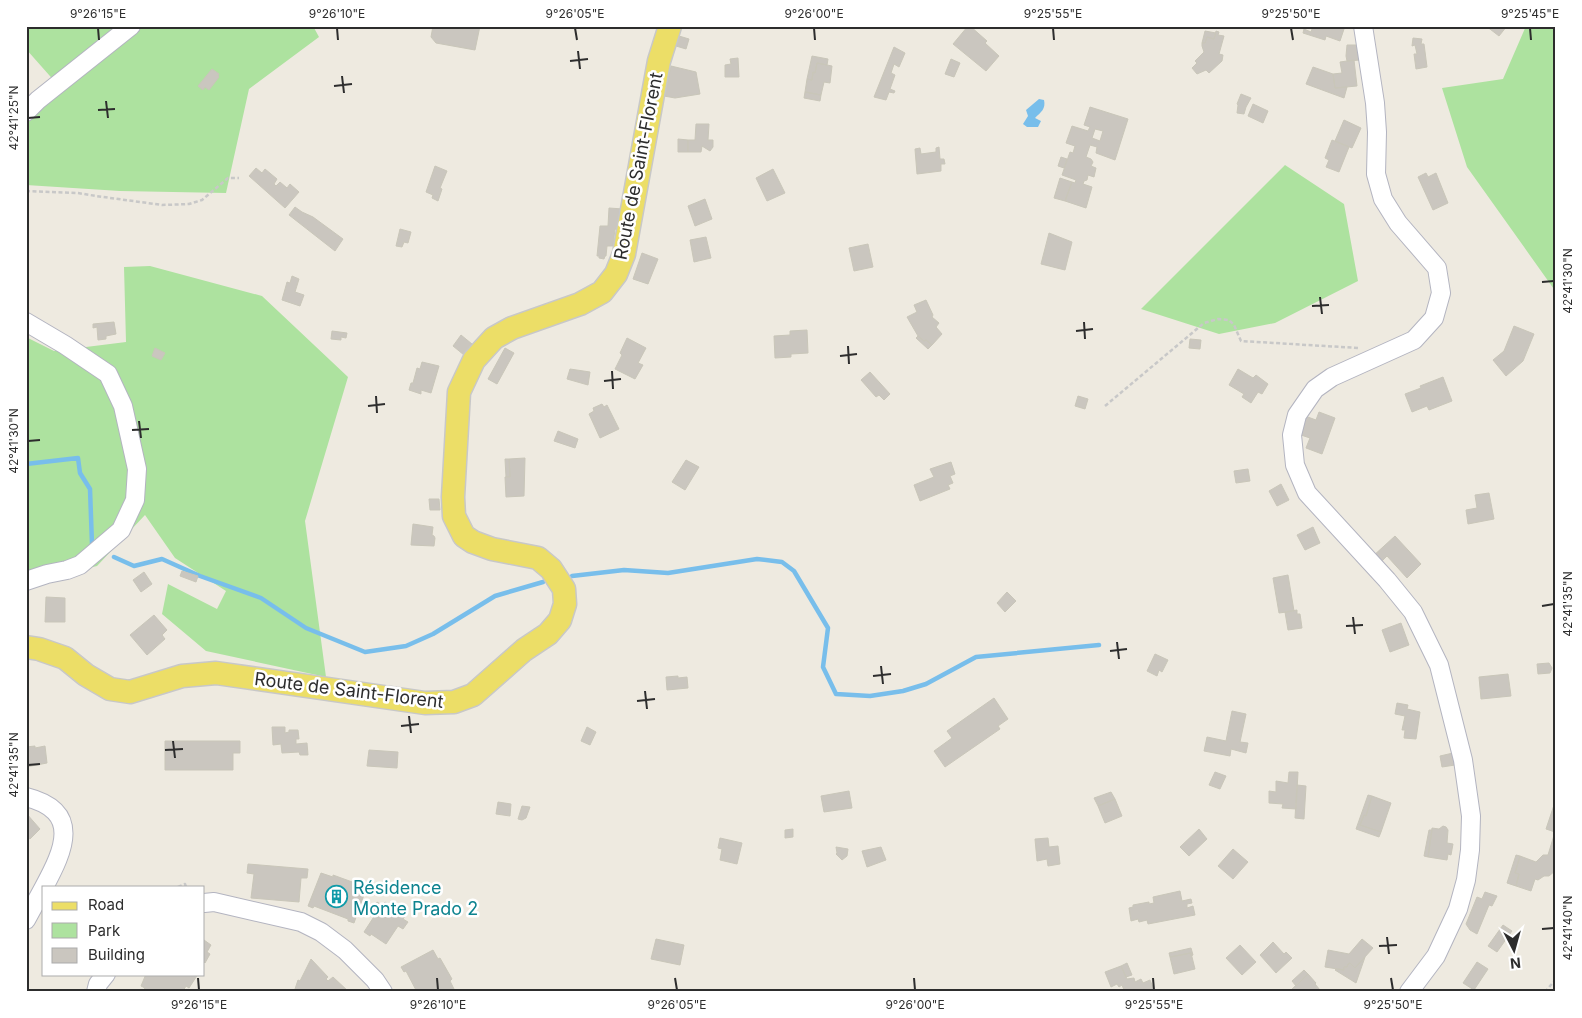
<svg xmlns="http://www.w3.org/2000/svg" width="1582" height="1018" font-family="Inter,sans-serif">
<rect width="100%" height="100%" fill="#eeeae0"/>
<path fill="#ade29f" d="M26 26H313L319 37 249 89 226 193 120 191 26 185V117L57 84 26 49Z
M1526 26H1556V292L1467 167 1442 88 1503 79Z
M1285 165 1344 204 1358 281 1275 323 1219 334 1141 309Z
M150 266 262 296 348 377 305 521 326 677 206 651 162 614 168 584 217 609 226 591 175 558 145 515 97 566 48 578 26 588V337L54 351 126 342 124 267Z"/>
<path fill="#78beeb" d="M1039 99 1044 100C1046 109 1041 112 1035 118L1041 121 1038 127H1027L1023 124 1028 116 1026 110Z"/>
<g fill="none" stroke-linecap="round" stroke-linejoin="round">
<path stroke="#78beeb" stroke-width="4.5" d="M26 464 78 458 80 473 90 489 92 544
M114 557 134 566 162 559 200 576 261 598 306 628 365 652 406 646 433 634 495 596 543 582
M572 576 624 570 668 573 757 559 782 562 794 571 828 628 823 667 836 694 870 696 903 691 926 684 976 657 1099 645"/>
</g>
<path fill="#cac6bf" stroke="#c9c6b9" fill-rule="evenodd" d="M433 26H480L475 50 436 43 431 37Z
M968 26H970L987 41 985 43 999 56 986 71 953 44Z
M1313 26H1345L1340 41 1326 36 1325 40 1303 33 1304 29 1311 32Z
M1486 26H1507L1499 36Z
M1205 31 1216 33 1214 39 1207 37 1205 43H1202Z
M1216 31 1219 32 1218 35 1224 36 1219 54 1223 55 1222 61 1209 73 1206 70 1197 74 1192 68 1197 63 1195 61 1204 52 1202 46V43H1205L1207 37 1214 39Z
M679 36 689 39 686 49 676 46Z
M1413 38 1422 39 1421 44H1424L1427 67 1416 69 1414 54H1417L1415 45 1412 46Z
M1347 45H1358L1360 60 1347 61 1346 56Z
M894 47 905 53 899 67 894 64 891 73 895 75 890 89 895 91 894 93 889 92 886 100 874 97Z
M812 56 828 59 827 65 817 63 815 73 813 72 812 80 807 79Z
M738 58 739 77H725V65L731 64 730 59Z
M951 59 960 63 954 77 945 74Z
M1354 60 1357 86 1335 88 1333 74 1342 73 1340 62Z
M817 63 832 66 830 83 824 82 821 95 805 92 807 79 812 80 813 72 815 73Z
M671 66 696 72 700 94 675 98 664 96Z
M1313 67 1333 74 1335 88 1347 87 1344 98 1306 84Z
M212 69 219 74 218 76 219 77 209 90 205 87 203 90 198 86Z
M805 92 821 95 820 101 804 98Z
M1241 94 1251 98 1246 107 1244 114 1237 113 1238 105 1237 104Z
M1253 104 1268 111 1263 123 1248 116Z
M1090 107 1128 119 1115 160 1096 153 1097 147 1090 145 1086 157 1091 159 1093 162 1091 166 1096 168 1094 177 1088 175 1087 180 1084 181 1083 184 1092 187 1086 208 1065 201 1072 182 1075 183 1076 180 1062 175 1070 152 1073 153 1075 146 1066 143 1072 126 1088 131 1090 127 1084 125ZM1095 129 1103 131 1100 141 1092 138Z
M1344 120 1361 128 1352 148 1335 141Z
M696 124H709L708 140H713V147L710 151 702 146 701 152H688V140H695Z
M678 139 688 140V152H678Z
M1332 140 1349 147 1339 172 1326 167 1329 160 1325 158Z
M939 147 940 159H944L945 164H941V171L917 174 915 149 920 148 921 154 936 152V148Z
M1061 157 1067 159 1064 168 1058 166Z
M435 166 447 171 440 188 442 189 438 201 432 198 433 195 426 192Z
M256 168 262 173 265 169 277 179 274 184 276 186 280 182 287 188 290 184 299 192 285 208 249 176Z
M773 169 785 193 767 201 756 178Z
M1426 173 1428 177 1436 173 1448 203 1433 210 1418 177Z
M1060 178 1072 182 1065 201 1054 198Z
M705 199 712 219 695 226 688 206Z
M295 207 302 212 313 217 343 239 335 251 289 215Z
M609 208 623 209 618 230 615 229 613 246H607L606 256H605L604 259 599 258V256H597L600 226H608Z
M400 229 411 232 408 243 404 242 402 247 396 246Z
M1049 233 1072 242 1065 270 1041 264Z
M706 237 711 258 694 262 690 240Z
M868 244 873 267 854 271 849 248Z
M642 253 658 259 648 284 633 279Z
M292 276 299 279 295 292 304 295 300 306 282 300 287 282 290 283Z
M926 300 933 315 932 317 939 323 936 327 942 334 932 345 926 340 924 341 918 336 907 317 917 312 914 305Z
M114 322 116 334 106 336V339L98 340 97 327 93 328V324Z
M1514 326 1534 334 1523 361 1506 376 1493 360 1504 351Z
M807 330 808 353 791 354V357L775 358 774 336 790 335V331Z
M332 331 347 333 346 338 341 337V340L331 339Z
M461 335 472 344 464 355 453 346Z
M918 336 924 341 926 340 932 345 928 349 916 338Z
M627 338 646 348 638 363 643 365 635 379 615 369 622 355 620 353Z
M1190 339 1201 340 1200 349 1189 348Z
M155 348 165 353 161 360 152 356Z
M505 348 514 353 497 384 488 379Z
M422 362 439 366 431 393 421 390V394L409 390 411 383H413L417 368 420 369Z
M570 369 590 372 588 385 567 379Z
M1238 369 1253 378 1256 375 1268 384 1262 394 1258 392 1251 403 1242 397 1244 394 1229 385Z
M870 372 890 394 884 400 879 395 876 397 861 380Z
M1443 377 1452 401 1429 410 1427 406 1412 412 1405 394 1421 388 1420 386Z
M1078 396 1088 399 1085 409 1075 406Z
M602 404 604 407 607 405 619 429 600 438 589 414 594 411 593 408Z
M1319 412 1335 418 1322 454 1306 448 1310 438 1298 434 1305 416 1316 420Z
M558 431 578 439 575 448 554 441Z
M525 458 524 496 506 497 505 477H510L509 459Z
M505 459H509L510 477H506Z
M686 460 699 467 685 490 672 482Z
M951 462 955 474 950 476 953 483 948 485 950 489 920 501 914 485 934 477 930 469Z
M1248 469 1250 481 1236 483 1234 471Z
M1281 484 1289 500 1277 506 1269 491Z
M1489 493 1494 519 1468 524 1466 510 1477 508 1475 495Z
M429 499H439L440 510H430Z
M413 524 433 527 432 535 434 536 435 538 434 546 411 545Z
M1313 527 1320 543 1305 550 1297 535Z
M1395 536 1421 564 1407 578 1387 556 1379 564 1372 557Z
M182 571 198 576 196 582 180 576Z
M144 572 152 584 141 592 133 580Z
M1288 575 1294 611 1279 613 1273 578Z
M1007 592 1016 601 1005 612 997 603Z
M46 597 65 598V622H45Z
M1297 610V614H1300L1302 628 1288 630 1285 612Z
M154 615 167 630 162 635 165 639 147 655 130 635Z
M1401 623 1409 645 1390 652 1382 630Z
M1155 654 1168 660 1162 672 1159 670 1157 676 1147 671Z
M1549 663 1552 668 1550 673 1538 674 1537 664Z
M1508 674 1511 696 1481 699 1479 677Z
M678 676V678L687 677 688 688 667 690 666 677Z
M994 698 1008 719 998 726 1000 729 945 767 934 751 952 738 947 731Z
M1397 703 1408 705 1407 709 1420 712 1416 739 1404 738 1405 730H1402L1405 716 1395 714Z
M1232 711 1246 714 1240 742 1248 743 1246 753 1231 749 1230 756 1204 751 1207 737 1226 741Z
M272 727H285V733L289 732V730H298L299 739H296V744L307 743 308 755H300L299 752 282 753 281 744 273 745Z
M587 727 596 732 590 745 581 741Z
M165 741H240V753H233V770H165Z
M35 746V748L45 746 47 763 26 767V747Z
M369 750 398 752 397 768 367 766Z
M1453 753 1455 765 1442 767 1440 756Z
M1215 772 1226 776 1220 789 1209 785Z
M1289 772H1298L1296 809 1282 808 1283 804 1269 803V791L1276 792V781L1288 783Z
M1297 785 1306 786 1304 819 1295 818Z
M849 791 852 808 824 812 821 796Z
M1111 792 1115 799 1098 806 1094 798Z
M1368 795 1372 796 1366 816 1364 815 1360 825 1381 832 1379 837 1356 829Z
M1372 796 1391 803 1381 832 1360 825 1364 815 1366 816Z
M1115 799 1122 816 1105 823 1098 806Z
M1556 799V870L1549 876H1544L1538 880 1535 879 1531 891 1516 886 1519 874 1515 873 1520 856 1536 862 1543 855H1548L1555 832 1546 829Z
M498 802 511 804 510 816 496 814Z
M522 806 530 807 526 818 522 820 518 819Z
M26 813 40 829 30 839 26 836Z
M1443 826 1446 827 1448 830 1447 843 1453 844 1451 855 1448 854 1447 860 1428 857 1432 828 1439 829Z
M793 829V837L785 838V830Z
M1199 829 1207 839 1189 856 1180 847Z
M1429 830H1432L1428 857 1424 856Z
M720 838 742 843 737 864 720 860 722 849 718 848Z
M1048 838 1049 847 1058 846 1060 864 1048 866 1047 859 1037 861 1035 839Z
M836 847 848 849 847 856 842 860 836 854 837 853Z
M881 847 886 860 867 867 862 851Z
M1233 849 1248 862 1233 879 1218 866Z
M1516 855 1520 856 1515 873 1519 874 1516 886 1507 883Z
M248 864 308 869 307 878H301L299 902 251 898 254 874 247 873Z
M321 873 333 877V875L355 883V885L366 889 354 923 348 921V919L314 906 313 908 308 906Z
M1180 891 1182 901 1191 899 1192 903 1187 904V908L1193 906 1195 915 1148 924 1147 920 1139 922 1138 919 1131 921 1129 908 1133 907V905L1149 902V904L1154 903 1153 897Z
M1485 892 1497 896 1492 906 1489 905 1477 934 1470 930 1466 924 1477 897 1482 899Z
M377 902 382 905 385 902 405 916 403 919 408 922 403 929 398 926 386 944 371 934 370 936 364 932 377 912 372 909Z
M1503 925 1512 931 1497 952 1488 946Z
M656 939 684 945 680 965 651 959Z
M1362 939 1373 948 1355 968 1350 963 1348 964 1347 967H1344V970L1325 967 1328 950 1349 954Z
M204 940 211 945 207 952 210 954 205 963 204 962Z
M1273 942 1284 954 1286 952 1292 958 1276 973 1260 955Z
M1240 945 1256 962 1242 975 1226 958Z
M1191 948 1193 955 1191 956V953L1170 957 1169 953Z
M433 950 438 959 440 958 452 979 450 981 455 991 454 992H417L406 971 404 972 401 967Z
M1191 953 1195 969 1174 974 1170 957Z
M1365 957 1356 983 1335 970 1336 969 1344 970V967H1347L1348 964 1350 963 1355 968Z
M311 959 328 977 326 979 328 981 333 977 349 992H294L298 980 300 981Z
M1477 962 1488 969 1474 990 1463 983Z
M1127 963 1132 975 1126 977 1121 966Z
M1121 966 1127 979 1134 978 1135 982 1141 979 1143 983 1150 980 1155 992H1120L1124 990 1122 985 1119 987 1117 984 1111 987 1105 972Z
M1304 970 1308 974 1296 986 1292 981Z
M146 974H198L189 988 186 986 183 991 184 992H142L145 988 141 986Z
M1308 974 1316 983 1315 984 1320 990 1318 992H1294L1292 989Z"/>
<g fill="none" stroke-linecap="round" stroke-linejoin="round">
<defs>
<path id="minor" d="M1363 26 1375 103 1377 132 1376 174 1383 199 1398 223 1437 268 1441 293 1434 318 1414 340 1332 377 1315 389 1297 415 1292 435 1295 465 1307 493 1387 580 1413 612 1439 665 1463 760 1471 816 1470 850 1466 880 1458 909 1436 956 1409 992
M26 112 38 100 131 26
M26 322 65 345 108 374 123 406 137 469 135 500 121 530 80 565 67 570 47 574 26 581
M26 797C82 811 64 850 44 887
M204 903 214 902 301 922 321 932 345 950 375 980 383 992
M26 920 44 887
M96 992 98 984 106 974"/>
<path id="major" d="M26 647 39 649 65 658 86 675 110 689 130 692 182 676 216 673 425 703 454 702 473 695 524 650 548 634 560 620 565 604 564 589 551 569 538 558 492 549 473 542 464 536 454 516 453 497 459 392 474 360 494 338 512 328 580 304 602 292 616 274 624 254 659 61 670 26"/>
</defs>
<use href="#minor" stroke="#b3b4c0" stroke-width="20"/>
<use href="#major" stroke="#c8c8c8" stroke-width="25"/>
<path stroke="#c8c8c8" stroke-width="2.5" stroke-dasharray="4 2.5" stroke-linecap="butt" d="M26 191 78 193 96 196 162 205 189 204 202 200 228 178H239
M1105 406 1204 323 1218 319 1229 320 1234 325 1241 341 1358 348
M178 887 185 884 186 887
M1545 992 1556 979"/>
<use href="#minor" stroke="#fff" stroke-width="18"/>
<use href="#major" stroke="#ecde67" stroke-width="22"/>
</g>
<path fill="none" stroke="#2d2d2d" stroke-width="2" d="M98 28 99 40M337 28 338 40M575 28 577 40M814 28 815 40M1053 28 1054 40M1291 28 1293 40M1530 28 1531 40M578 51 580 69M570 61 588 59M342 76 344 93M334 86 352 84M106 101 108 118M98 110 115 109M28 118 40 117M1542 282 1554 281M1320 297 1322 314M1312 306 1329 305M1084 322 1085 339M1076 331 1093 329M848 346 849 364M840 356 857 354M612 371 613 389M604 381 621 379M376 396 377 413M368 406 385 404M139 421 141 438M132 430 149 429M28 441 40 440M1542 606 1554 604M1353 617 1355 634M1346 626 1363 625M1117 642 1119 659M1110 651 1127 649M881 666 883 684M873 676 891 674M645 691 647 709M637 701 655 699M409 716 411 733M401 726 419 724M173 741 175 758M165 750 183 749M28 765 40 764M1542 929 1554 928M1387 937 1389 954M1379 946 1397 945M198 978 199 990M437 978 438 990M675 978 677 990M914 978 915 990M1153 978 1154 990M1391 978 1393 990"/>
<defs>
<symbol id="building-ring" viewBox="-11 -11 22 22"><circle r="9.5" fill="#fff" stroke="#0f9aa8" stroke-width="1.5"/><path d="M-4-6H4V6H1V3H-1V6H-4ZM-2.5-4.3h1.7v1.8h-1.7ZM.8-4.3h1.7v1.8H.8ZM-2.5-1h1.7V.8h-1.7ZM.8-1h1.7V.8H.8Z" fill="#0f9aa8"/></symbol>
</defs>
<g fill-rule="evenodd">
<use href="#building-ring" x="324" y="884" width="25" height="25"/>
</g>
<g text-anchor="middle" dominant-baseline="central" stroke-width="5" stroke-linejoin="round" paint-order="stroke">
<g font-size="18" fill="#2d2d2d" stroke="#fff">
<text transform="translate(638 166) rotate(-79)">Route de Saint-Florent</text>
<text transform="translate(349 690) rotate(7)">Route de Saint-Florent</text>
</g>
<g font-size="18" fill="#0d838f" stroke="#fff" text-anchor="start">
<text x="353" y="887">Résidence<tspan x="353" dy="21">Monte Prado 2</tspan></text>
</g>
</g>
<rect width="1582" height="1018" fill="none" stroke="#ffffff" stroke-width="55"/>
<rect x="42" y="886" width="162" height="90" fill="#ffffff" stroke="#ababab"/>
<rect x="52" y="902" width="25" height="8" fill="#ecde67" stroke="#ababab"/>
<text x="88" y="910" font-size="15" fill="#2d2d2d">Road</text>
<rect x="52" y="923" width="25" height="15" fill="#ade29f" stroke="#ababab"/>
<text x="88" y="936" font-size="15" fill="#2d2d2d">Park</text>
<rect x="52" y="948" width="25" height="15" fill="#cac6bf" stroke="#ababab"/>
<text x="88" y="960" font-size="15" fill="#2d2d2d">Building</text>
<g transform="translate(1514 950) rotate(174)" stroke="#ffffff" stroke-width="4" paint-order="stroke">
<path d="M0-4L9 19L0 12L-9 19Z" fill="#2d2d2d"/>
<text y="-8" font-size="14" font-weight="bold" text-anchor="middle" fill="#2d2d2d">N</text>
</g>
<rect x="28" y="28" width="1526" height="962" fill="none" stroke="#2d2d2d" stroke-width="2"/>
<g font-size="12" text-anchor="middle" fill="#2d2d2d">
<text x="98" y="18">9°26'15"E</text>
<text x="337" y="18">9°26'10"E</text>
<text x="575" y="18">9°26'05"E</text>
<text x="814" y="18">9°26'00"E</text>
<text x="1053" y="18">9°25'55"E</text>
<text x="1291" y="18">9°25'50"E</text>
<text x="1530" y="18">9°25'45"E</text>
<text transform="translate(14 118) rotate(-90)" y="4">42°41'25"N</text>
<text transform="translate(1568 281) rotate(-90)" y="4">42°41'30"N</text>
<text transform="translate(14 441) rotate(-90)" y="4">42°41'30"N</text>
<text transform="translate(1568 604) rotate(-90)" y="4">42°41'35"N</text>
<text transform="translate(14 765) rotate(-90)" y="4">42°41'35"N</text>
<text transform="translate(1568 928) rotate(-90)" y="4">42°41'40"N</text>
<text x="199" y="1009">9°26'15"E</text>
<text x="438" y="1009">9°26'10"E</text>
<text x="677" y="1009">9°26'05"E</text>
<text x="915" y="1009">9°26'00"E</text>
<text x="1154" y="1009">9°25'55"E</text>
<text x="1393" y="1009">9°25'50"E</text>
</g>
</svg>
